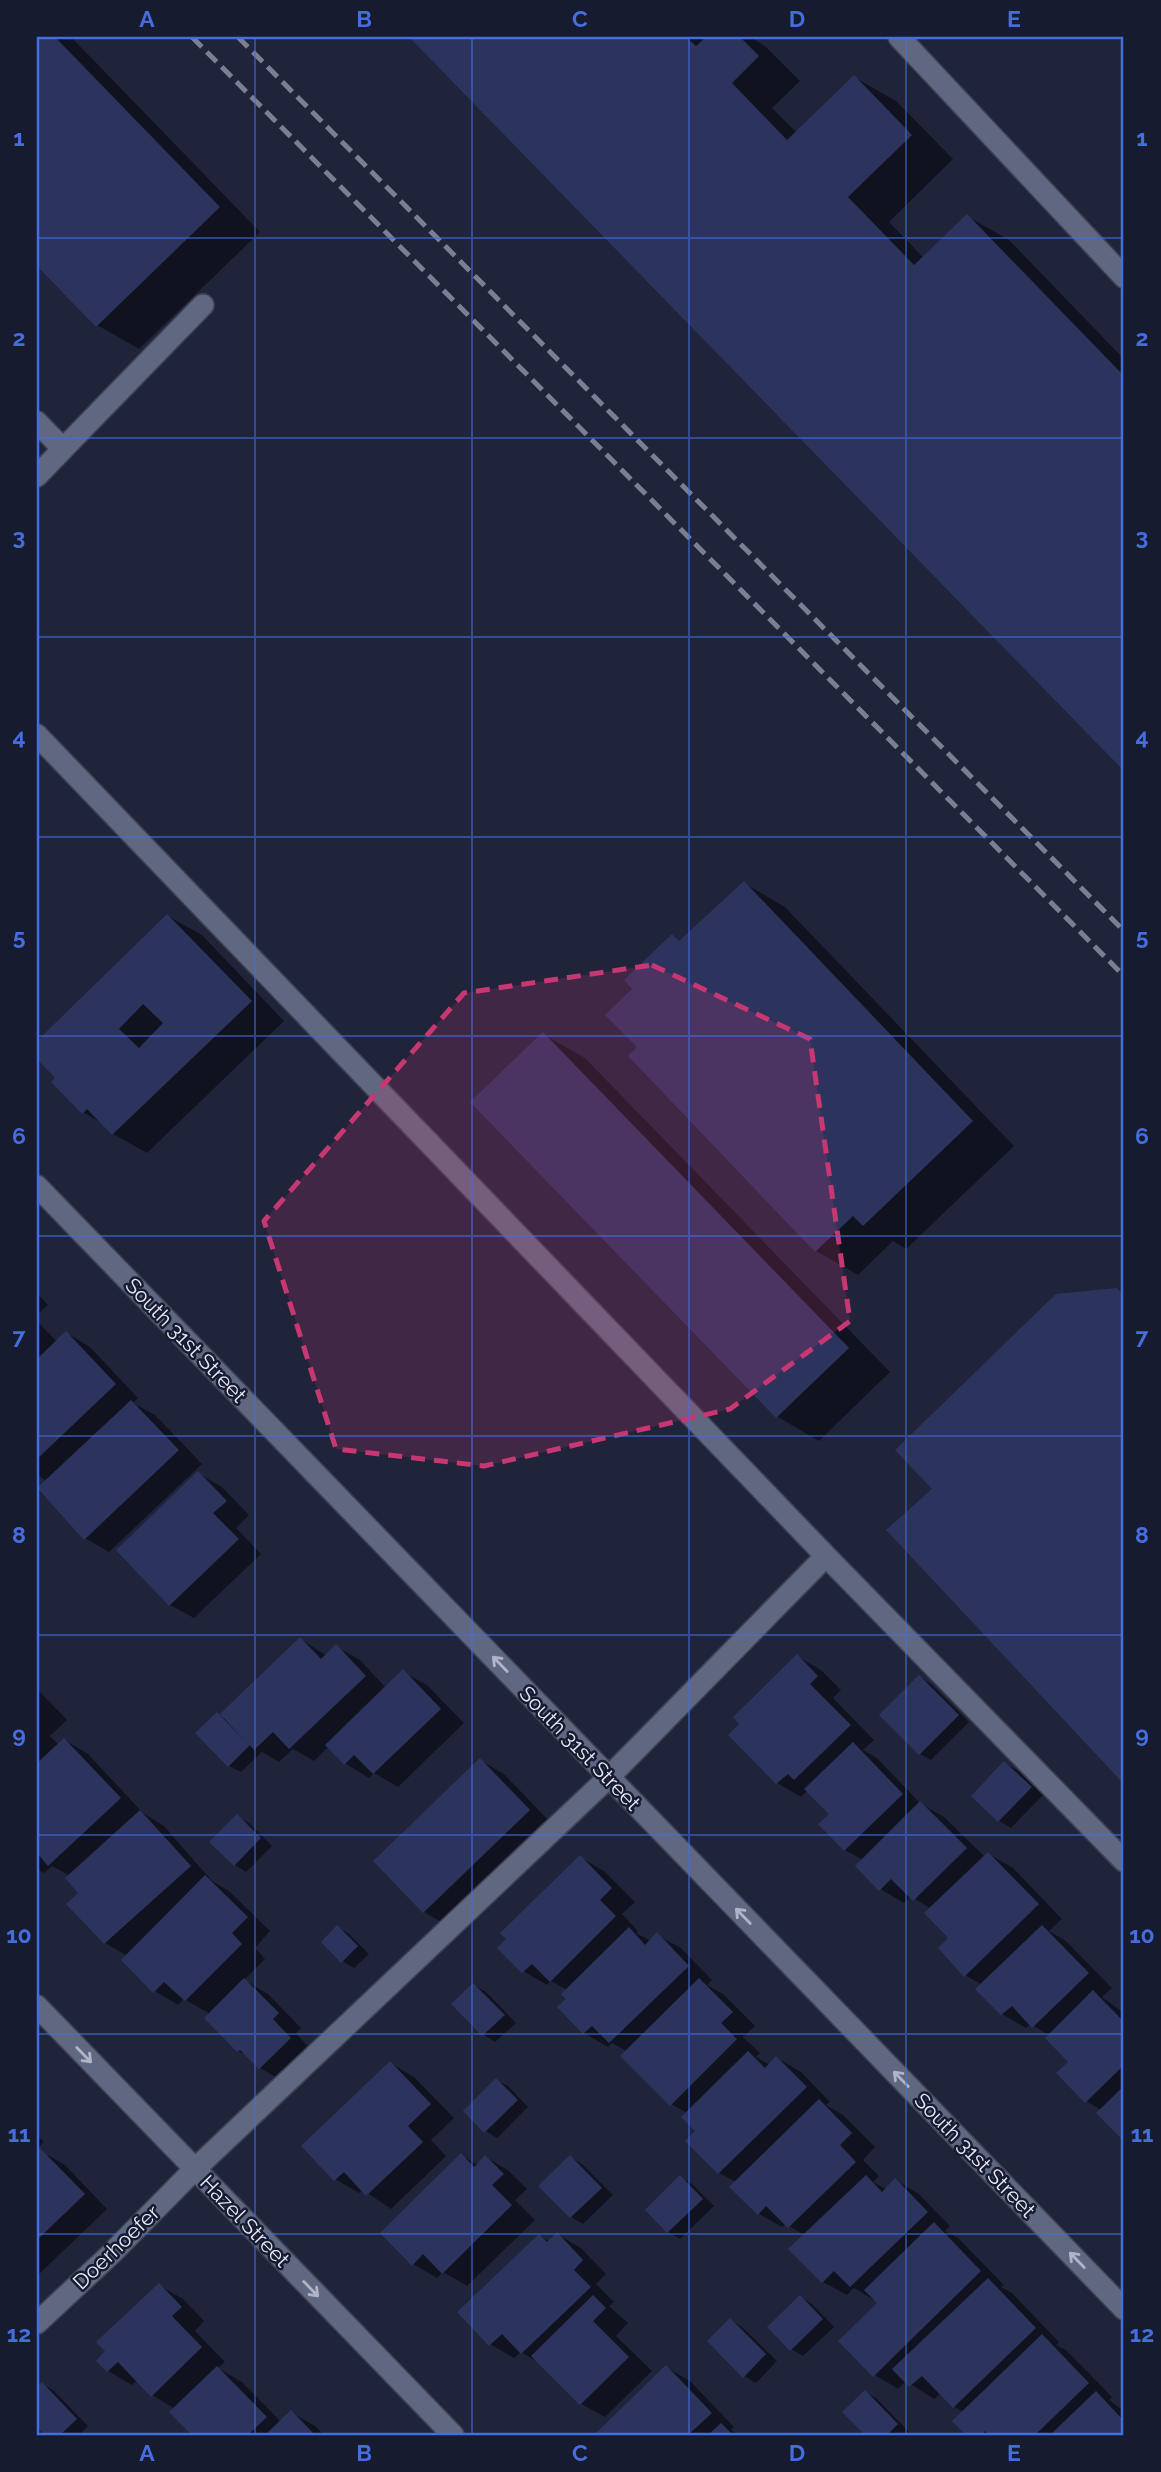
<svg xmlns="http://www.w3.org/2000/svg" width="1161" height="2472" font-family="Raleway,sans-serif">
<rect width="100%" height="100%" fill="#1f243a"/>
<path fill="#0007" d="M37 37H71L260 232 139 349 97 325 37 264Z
M412 37H703L706 39 708 37H750L765 46 800 81 772 108 797 133 854 77 896 101 953 159 889 222 924 258 967 216 1009 240 1124 359V768Z
M744 883 785 907 1014 1146 906 1249 893 1241 858 1275 816 1251 630 1056 640 1047 634 989 672 937 681 942Z
M168 916 202 935 284 1021 147 1153 113 1134 105 1125 83 1112 57 1078 37 1057V1043Z
M543 1034 585 1058 890 1372 819 1441 778 1417 473 1103Z
M1117 1290 1124 1294V1782L888 1530 934 1489Z
M37 1293 48 1305 37 1315Z
M37 1321 57 1342 67 1333 90 1347 138 1398 133 1403 155 1415 202 1464 109 1552 85 1538 38 1490 47 1481 37 1475Z
M198 1473 222 1487 249 1515 236 1528 261 1554 194 1618 170 1605Z
M301 1639 327 1656 337 1647 360 1660 386 1688 403 1672 427 1685 464 1723 398 1787 374 1773 369 1778 346 1764 329 1746 314 1761 293 1749 279 1762 262 1752 241 1772 229 1766 217 1714 228 1721Z
M797 1656 821 1670 841 1690 833 1698 874 1740 863 1750 877 1758 920 1803 944 1817 985 1857 989 1854 1013 1868 1062 1919 1049 1931 1066 1941 1112 1988 1102 1997 1124 2013V2139L1099 2113 1101 2110 1086 2101 1071 2063 1050 2036 1031 2024 1026 2028 1002 2014 982 1985 965 1975 951 1938 931 1909 911 1896 904 1903 880 1889 863 1860 845 1850 821 1824 832 1814 808 1790 801 1797 777 1783 730 1735Z
M920 1677 931 1684 969 1722 931 1760 920 1754Z
M37 1689 67 1720 50 1736 59 1745 65 1740 88 1754 143 1813 164 1826 212 1881 229 1891 270 1931 255 1948 265 1959 244 1980 268 1994 301 2028 296 2033 314 2053 284 2082 260 2068 250 2057 238 2051 210 2014 184 1999 178 2005 155 1991 127 1956 105 1943 81 1893 70 1876 52 1866 44 1873 37 1869Z
M480 1760 504 1774 553 1825 448 1926 424 1912 375 1861Z
M1005 1763 1017 1770 1043 1795 1011 1828 999 1821 973 1796Z
M237 1816 249 1823 272 1846 246 1872 235 1865Z
M580 1857 604 1871 635 1902 622 1914 638 1931 636 1933 651 1941 657 1935 681 1948 712 1980 707 1985 723 1994 755 2026 743 2037 760 2053 756 2057 770 2065 777 2058 801 2072 830 2102 826 2105 843 2115 875 2147 863 2160 879 2176 873 2182 886 2189 895 2180 919 2194 950 2226 945 2231 958 2238 1004 2285 1001 2287 1012 2293 1059 2342 1056 2345 1066 2350 1112 2397 1109 2400 1124 2411V2435H968L955 2421 964 2412 954 2407 941 2393 934 2399 906 2381 898 2389 875 2375 879 2303 854 2288 847 2295 823 2282 805 2236 786 2224 782 2227 759 2214 736 2182 719 2173 687 2113 671 2104 626 2051 612 2043 608 2047 584 2033 559 2007 568 1999 567 1990 551 1981 547 1985 523 1971Z
M338 1927 349 1934 369 1954 354 1968 342 1961Z
M474 1985 486 1992 516 2023 495 2042 484 2035 454 2004Z
M390 2063 414 2077 454 2118 431 2140 446 2156 391 2209 363 2190 359 2193 335 2179Z
M497 2080 509 2087 528 2107 497 2138 486 2131Z
M37 2135 44 2142 37 2149Z
M40 2151 64 2164 107 2209 37 2276V2154Z
M461 2155 478 2165 486 2157 509 2171 527 2189 515 2200 535 2220 467 2286 443 2272 437 2278 413 2264Z
M571 2157 582 2164 613 2195 583 2224 571 2217 541 2186Z
M680 2177 692 2184 714 2206 680 2239 668 2232Z
M557 2234 581 2248 606 2274 596 2284 614 2302 609 2306 628 2323 616 2336 652 2371 605 2417 581 2404 543 2365 521 2352 514 2358 490 2344 540 2236 550 2242Z
M159 2285 183 2299 204 2321 195 2331 225 2362 218 2368 242 2382 281 2422 291 2412 315 2426 324 2435H194L172 2412 175 2409 152 2395 137 2380 132 2385 108 2371 99 2361Z
M800 2297 812 2304 834 2327 803 2356 791 2349Z
M730 2320 742 2327 777 2361 756 2383 744 2376Z
M666 2367 690 2381 734 2427 731 2430 739 2435H596Z
M43 2384 54 2391 88 2426 79 2435H47L37 2425V2390Z
M865 2392 877 2399 909 2432 905 2435H867L845 2412Z"/>
<path fill="#2c345e" fill-rule="evenodd" d="M37 37H55L220 207 96 327 37 266Z
M409 37H686L696 46 706 37H740L759 56 732 83 787 140 854 75 912 135 848 197 914 265 967 214 1124 376V771Z
M744 881 973 1121 863 1226 853 1216 815 1252 628 1056 637 1047 605 1015 632 989 624 980 672 934 679 941Z
M167 914 252 1001 112 1135 87 1109 82 1114 51 1082 55 1078 37 1059V1041ZM143 1004 163 1023 139 1048 119 1029Z
M543 1032 849 1348 776 1418 470 1102Z
M1117 1288 1124 1295V1784L886 1530 932 1489 895 1450 1056 1294Z
M66 1331 116 1384 37 1459V1359Z
M131 1400 179 1450 84 1540 37 1488Z
M198 1471 227 1501 213 1513 239 1539 169 1606 116 1550Z
M300 1637 321 1659 336 1644 366 1676 289 1749 273 1732 254 1750 250 1745 228 1767 195 1733 217 1712 247 1743 220 1714Z
M797 1654 818 1676 810 1684 851 1725 794 1780 788 1774 776 1784 728 1735 739 1724 733 1717Z
M403 1669 441 1709 373 1774 354 1755 344 1765 325 1745Z
M919 1675 959 1715 919 1755 879 1715Z
M64 1738 121 1798 48 1866 37 1853V1763Z
M853 1742 903 1794 844 1851 818 1824 829 1814 804 1789Z
M480 1758 530 1810 423 1913 373 1861Z
M1004 1761 1032 1787 998 1822 971 1796Z
M920 1801 967 1848 913 1901 891 1879 879 1891 855 1866Z
M140 1810 191 1866 104 1944 66 1904 78 1893 65 1878Z
M237 1814 261 1838 234 1866 209 1842Z
M988 1852 1039 1904 964 1977 938 1948 948 1938 924 1913Z
M580 1855 612 1888 600 1900 616 1916 550 1982 532 1964 522 1973 497 1948 506 1939 500 1933Z
M205 1875 248 1917 232 1933 242 1944 185 2001 164 1982 153 1993 121 1960Z
M337 1925 358 1946 341 1963 321 1942Z
M1042 1925 1089 1973 1032 2028 1012 2006 1001 2015 975 1989Z
M629 1927 645 1945 657 1932 689 1966 609 2043 592 2026 583 2034 557 2007 566 1999 561 1994Z
M244 1978 279 2013 273 2019 291 2038 259 2069 240 2050 237 2052 204 2018Z
M699 1978 733 2012 721 2023 737 2039 670 2106 620 2056Z
M473 1983 505 2015 482 2036 451 2004Z
M1093 1990 1124 2022V2065L1085 2103 1056 2073 1068 2062 1045 2038Z
M748 2051 765 2068 776 2056 807 2087 718 2174 685 2141 695 2131 681 2117Z
M390 2061 431 2104 408 2126 423 2142 366 2196 344 2172 334 2181 301 2146Z
M496 2078 518 2100 484 2133 463 2111Z
M1124 2086V2139L1123 2140 1096 2113Z
M819 2099 852 2133 840 2145 856 2162 788 2228 766 2206 758 2215 729 2187Z
M40 2148 85 2194 37 2240V2152Z
M461 2153 474 2167 485 2155 504 2174 492 2185 512 2205 442 2274 423 2254 412 2266 380 2233Z
M570 2155 602 2188 570 2218 538 2186Z
M680 2175 703 2199 667 2233 645 2210Z
M866 2175 882 2192 895 2178 928 2212 850 2287 834 2271 822 2283 788 2249Z
M934 2222 981 2271 873 2377 838 2341 877 2303 864 2290Z
M557 2232 583 2260 574 2270 591 2287 521 2354 502 2334 489 2346 457 2312 539 2234 547 2242Z
M988 2278 1036 2328 953 2408 922 2376 909 2387 892 2369Z
M159 2283 182 2307 172 2316 202 2347 151 2397 118 2362 107 2372 96 2361 105 2351 96 2342Z
M593 2295 606 2308 593 2321 629 2357 580 2405 531 2356Z
M800 2295 823 2319 790 2351 767 2327Z
M730 2318 766 2354 743 2378 707 2341Z
M1042 2334 1089 2383 1035 2435H989L985 2431 982 2435H966L952 2421Z
M666 2365 712 2413 688 2435H594Z
M217 2366 267 2417 248 2435H192L169 2412Z
M42 2382 77 2419 60 2435H45L37 2427V2387Z
M865 2390 898 2424 887 2435H865L842 2412Z
M1096 2391 1124 2421V2435H1050Z
M291 2410 315 2435H265Z
M721 2423 733 2435H708Z"/>
<g fill="none" stroke-linecap="round" stroke-linejoin="round">
<defs>
<path id="lane" d="M899 37 1124 277
M37 422 63 449 37 476
M63 449 203 305
M37 735 826 1556 1124 1861
M37 2323 112 2253 195 2169 609 1777 826 1556"/>
<path id="street" d="M37 1186 1124 2309
M37 2006 453 2435"/>
</defs>
<use href="#lane" stroke="#3e4254" stroke-width="24"/>
<use href="#street" stroke="#3e4254" stroke-width="24"/>
<use href="#lane" stroke="#606780" stroke-width="21"/>
<use href="#street" stroke="#606780" stroke-width="21"/>
<path stroke="#7a7f92" stroke-width="5" stroke-dasharray="14 7" stroke-linecap="butt" d="M192 37 1124 976
M238 37 1124 931"/>
</g>
<defs><path id="oneway-shaft" d="M-6 0H5M1.5-3L5.5 0L1.5 3" fill="none" stroke-width="1.6" stroke-linecap="round" stroke-linejoin="round" transform="scale(1.75)"/></defs>
<g stroke="#afb4c7">
<use href="#oneway-shaft" transform="translate(500 1664) rotate(-134)"/>
<use href="#oneway-shaft" transform="translate(743 1916) rotate(-134)"/>
<use href="#oneway-shaft" transform="translate(84 2055) rotate(46)"/>
<use href="#oneway-shaft" transform="translate(901 2079) rotate(-134)"/>
<use href="#oneway-shaft" transform="translate(1077 2260) rotate(-134)"/>
<use href="#oneway-shaft" transform="translate(311 2289) rotate(46)"/>
</g>
<path fill="#c73772" fill-opacity="0.2" stroke="#c73772" stroke-width="5" stroke-dasharray="14 9" stroke-linejoin="round" d="M652 965 810 1039 850 1321 730 1409 484 1466 336 1449 264 1221 464 993Z"/>
<path fill="none" stroke="#456dde" stroke-width="2" stroke-opacity="0.55" d="M255 37V2435M472 37V2435M689 37V2435M906 37V2435M37 238H1124M37 438H1124M37 637H1124M37 837H1124M37 1036H1124M37 1236H1124M37 1436H1124M37 1635H1124M37 1835H1124M37 2034H1124M37 2234H1124"/>
<g text-anchor="middle" dominant-baseline="central" stroke-width="5" stroke-linejoin="round" paint-order="stroke">
<g font-size="21" fill="#e4e8f7" stroke="#161b30">
<text transform="translate(186 1340) rotate(46)">South 31st Street</text>
<text transform="translate(580 1748) rotate(46)">South 31st Street</text>
<text transform="translate(975 2155) rotate(46)">South 31st Street</text>
<text transform="translate(245 2221) rotate(46)">Hazel Street</text>
<text transform="translate(116 2247) rotate(-44)">Doerhoefer</text>
</g>
</g>
<rect width="1161" height="2472" fill="none" stroke="#161b30" stroke-width="77"/>
<rect x="38" y="38" width="1084" height="2396" fill="none" stroke="#456dde" stroke-width="2.5"/>
<g font-size="23" text-anchor="middle" font-weight="bold" fill="#456dde">
<text x="147" y="27">A</text>
<text x="364" y="27">B</text>
<text x="580" y="27">C</text>
<text x="797" y="27">D</text>
<text x="1014" y="27">E</text>
<text x="19" y="146">1</text>
<text x="1142" y="146">1</text>
<text x="19" y="346">2</text>
<text x="1142" y="346">2</text>
<text x="19" y="545">3</text>
<text x="1142" y="545">3</text>
<text x="19" y="745">4</text>
<text x="1142" y="745">4</text>
<text x="19" y="945">5</text>
<text x="1142" y="945">5</text>
<text x="19" y="1144">6</text>
<text x="1142" y="1144">6</text>
<text x="19" y="1344">7</text>
<text x="1142" y="1344">7</text>
<text x="19" y="1543">8</text>
<text x="1142" y="1543">8</text>
<text x="19" y="1743">9</text>
<text x="1142" y="1743">9</text>
<text x="19" y="1943">10</text>
<text x="1142" y="1943">10</text>
<text x="19" y="2142">11</text>
<text x="1142" y="2142">11</text>
<text x="19" y="2342">12</text>
<text x="1142" y="2342">12</text>
<text x="147" y="2461">A</text>
<text x="364" y="2461">B</text>
<text x="580" y="2461">C</text>
<text x="797" y="2461">D</text>
<text x="1014" y="2461">E</text>
</g>
</svg>
